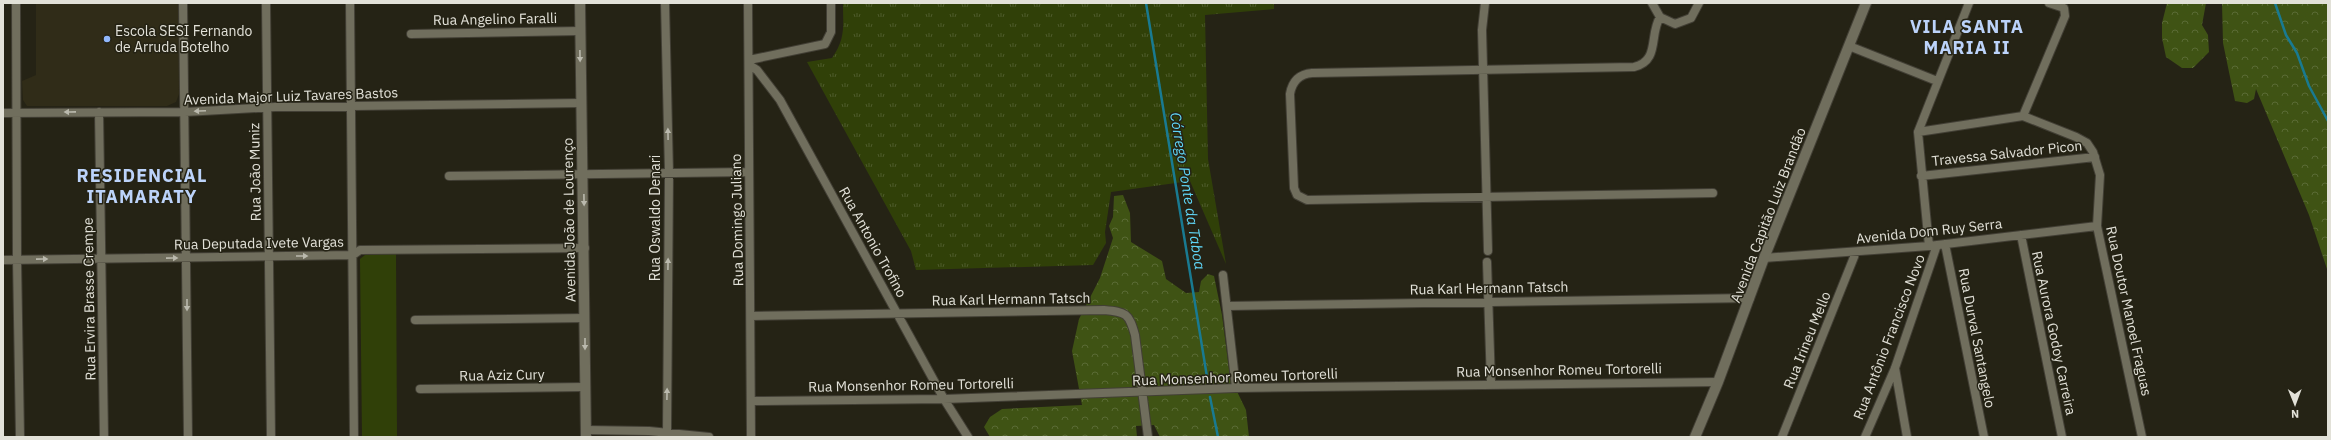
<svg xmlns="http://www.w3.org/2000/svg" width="2331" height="440" font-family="'IBM Plex Sans',sans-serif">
<defs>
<pattern id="grass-tufts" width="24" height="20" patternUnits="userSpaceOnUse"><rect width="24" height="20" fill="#304008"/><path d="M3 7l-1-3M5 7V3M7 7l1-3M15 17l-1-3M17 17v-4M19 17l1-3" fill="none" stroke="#4e5b2b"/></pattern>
<pattern id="forest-crowns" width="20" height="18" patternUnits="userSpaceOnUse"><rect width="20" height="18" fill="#3f5314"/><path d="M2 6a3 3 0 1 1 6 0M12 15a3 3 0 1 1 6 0" fill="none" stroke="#5a6b35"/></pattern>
</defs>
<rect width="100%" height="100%" fill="#252315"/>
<path fill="#302c18" d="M36 3H178L179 94 176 102 167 106H27L23 100 22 81 36 75Z"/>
<path fill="url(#grass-tufts)" d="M843 3H1274V9L1205 15 1208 159 1226 264 1190 181 1111 192 1105 232 1106 243 1093 265 916 270 911 251 807 62 832 58C846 38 843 26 843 3Z"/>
<path fill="url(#forest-crowns)" d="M2167 3H2206L2202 25 2208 35 2209 52 2193 68H2182L2166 57 2162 38V23Z
M2222 3H2328V272L2309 215 2256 89 2254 99 2247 103 2235 101 2223 43Z
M1123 195 1130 213 1131 242 1162 261 1166 279 1186 293 1199 292 1201 281 1208 274 1214 276 1222 315 1230 377 1246 410 1249 437H1160L1154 425 1136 426 1137 437H990L984 427 990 417 1002 409 1082 405 1072 351 1079 319 1100 278 1113 238 1109 226 1113 217 1114 196Z"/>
<path fill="#304008" d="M396 253 397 437H362L360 259 365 255Z"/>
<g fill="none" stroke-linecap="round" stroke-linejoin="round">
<path stroke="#197a91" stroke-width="2.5" d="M1146 3 1208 383
M2275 3 2286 35 2297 53 2309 86 2328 121
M1210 397 1218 437"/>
<defs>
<path id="minor" d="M16 3 17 260 20 437
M183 3 188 437
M266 3 271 437
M350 3 354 437
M665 3 669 173 667 433
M748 3 751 437
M1485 3 1482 30 1488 251
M1652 3 1660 17 1675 24 1691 18 1699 3
M2049 3 2064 8 2065 16 2023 116 2076 137 2087 143 2093 152 2100 175 2097 226 2142 437
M1660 17C1649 35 1660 61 1634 67L1312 73C1299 74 1292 82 1290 94L1294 188 1297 195 1307 200 1713 193
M411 34 580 31
M1849 46 1937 81
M749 60 825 44 831 32V3
M749 65 757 70 780 100 944 399 968 437
M99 112 104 437
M3 113 185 112 275 107 581 103
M1918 132 2023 116
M449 176 749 172
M1921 176 2095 157
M2021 235 2062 437
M1945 244 1984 437
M1929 246 1918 132 1969 3
M1764 258 1929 246 2097 226
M3 260 353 255 360 250 585 248
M1487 262 1491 384
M1223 275 1236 388
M1228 306 1750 298
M751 316 1104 310C1126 312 1129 313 1135 335L1148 437
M415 320 585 318
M1895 368 1907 437
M420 389 584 387
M753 401 944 399 1236 388 1718 382
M586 430 649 431 709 437
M1782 437 1856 252
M1865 437 1895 368 1937 245"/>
<path id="tertiary" d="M580 3 586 437"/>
<path id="secondary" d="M1695 437 1718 382 1764 258 1866 3"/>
</defs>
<use href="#minor" stroke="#423f35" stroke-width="10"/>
<use href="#tertiary" stroke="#423f35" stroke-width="12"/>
<use href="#secondary" stroke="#423f35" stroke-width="12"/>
<use href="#minor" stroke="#706e5d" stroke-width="8"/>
<use href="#tertiary" stroke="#706e5d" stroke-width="10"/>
<use href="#secondary" stroke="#706e5d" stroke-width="10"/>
</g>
<defs><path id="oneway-solid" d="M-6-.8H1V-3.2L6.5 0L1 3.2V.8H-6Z"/></defs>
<g fill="#bab9ad">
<use href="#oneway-solid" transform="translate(580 56) rotate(89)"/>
<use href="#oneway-solid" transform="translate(200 111) rotate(177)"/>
<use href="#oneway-solid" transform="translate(70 112) rotate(179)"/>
<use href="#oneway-solid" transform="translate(668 134) rotate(-91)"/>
<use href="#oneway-solid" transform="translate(584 200) rotate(89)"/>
<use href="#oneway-solid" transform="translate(302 256)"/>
<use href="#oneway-solid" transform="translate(172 258) rotate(-1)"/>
<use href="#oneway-solid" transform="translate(42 259) rotate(-1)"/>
<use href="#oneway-solid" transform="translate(668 264) rotate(-89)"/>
<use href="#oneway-solid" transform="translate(187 305) rotate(90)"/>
<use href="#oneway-solid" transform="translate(585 344) rotate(90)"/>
<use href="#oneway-solid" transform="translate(667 394) rotate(-89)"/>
</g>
<circle fill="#91b8fd" stroke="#252315" stroke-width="1.5" cx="107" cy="39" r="4"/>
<g text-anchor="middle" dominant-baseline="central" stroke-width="3" stroke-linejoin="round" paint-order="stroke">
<g font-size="14" fill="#e2e1d8" stroke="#252315">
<text transform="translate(495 19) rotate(-1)">Rua Angelino Faralli</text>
<text transform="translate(291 96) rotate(-2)">Avenida Major Luiz Tavares Bastos</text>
<text transform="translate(2007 153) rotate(-6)">Travessa Salvador Picon</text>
<text transform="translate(255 172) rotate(-91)">Rua João Muniz</text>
<text transform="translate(1768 215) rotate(-69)">Avenida Capitão Luiz Brandão</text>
<text transform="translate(655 218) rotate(-90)">Rua Oswaldo Denari</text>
<text transform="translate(569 220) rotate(-91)">Avenida João de Lourenço</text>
<text transform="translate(737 220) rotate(-91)">Rua Domingo Juliano</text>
<text transform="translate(1929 231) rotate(-6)">Avenida Dom Ruy Serra</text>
<text transform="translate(873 242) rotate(61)">Rua Antonio Trofino</text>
<text transform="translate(259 243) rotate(-1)">Rua Deputada Ivete Vargas</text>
<text transform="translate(1489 288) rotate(-1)">Rua Karl Hermann Tatsch</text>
<text transform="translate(89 299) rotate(-91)">Rua Ervira Brasse Crempe</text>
<text transform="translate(1011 299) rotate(-1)">Rua Karl Hermann Tatsch</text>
<text transform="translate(2129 311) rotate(78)">Rua Doutor Manoel Fraguas</text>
<text transform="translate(2054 333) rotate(78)">Rua Aurora Godoy Carreira</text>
<text transform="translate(1889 337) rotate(-69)">Rua Antônio Francisco Novo</text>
<text transform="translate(1977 338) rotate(79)">Rua Durval Santangelo</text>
<text transform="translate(1807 340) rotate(-68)">Rua Irineu Mello</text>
<text transform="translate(1559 370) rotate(-1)">Rua Monsenhor Romeu Tortorelli</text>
<text transform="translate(502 375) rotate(-1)">Rua Aziz Cury</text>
<text transform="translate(1235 377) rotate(-2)">Rua Monsenhor Romeu Tortorelli</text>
<text transform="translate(911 385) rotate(-1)">Rua Monsenhor Romeu Tortorelli</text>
</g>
<g font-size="14" fill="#e2e1d8" stroke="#252315" text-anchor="start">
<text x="115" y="31">Escola SESI Fernando<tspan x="115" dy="16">de Arruda Botelho</tspan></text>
</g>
<g font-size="15" font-style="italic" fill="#5fd4f4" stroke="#252315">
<text transform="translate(1188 191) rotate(81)">Córrego Ponte da Taboa</text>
</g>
<g font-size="18" font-weight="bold" letter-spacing="1" fill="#bcd3fa" stroke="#252315">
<text x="1967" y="26">VILA SANTA<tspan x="1967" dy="21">MARIA II</tspan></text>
<text x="142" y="175">RESIDENCIAL<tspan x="142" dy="21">ITAMARATY</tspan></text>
</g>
</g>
<rect width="2331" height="440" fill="none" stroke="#e2e1d8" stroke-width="8"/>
<g transform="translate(2295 404) rotate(179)" stroke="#252315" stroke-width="3" paint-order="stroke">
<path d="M0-3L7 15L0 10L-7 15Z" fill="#e2e1d8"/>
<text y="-6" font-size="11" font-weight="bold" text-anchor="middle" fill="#e2e1d8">N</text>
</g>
</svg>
